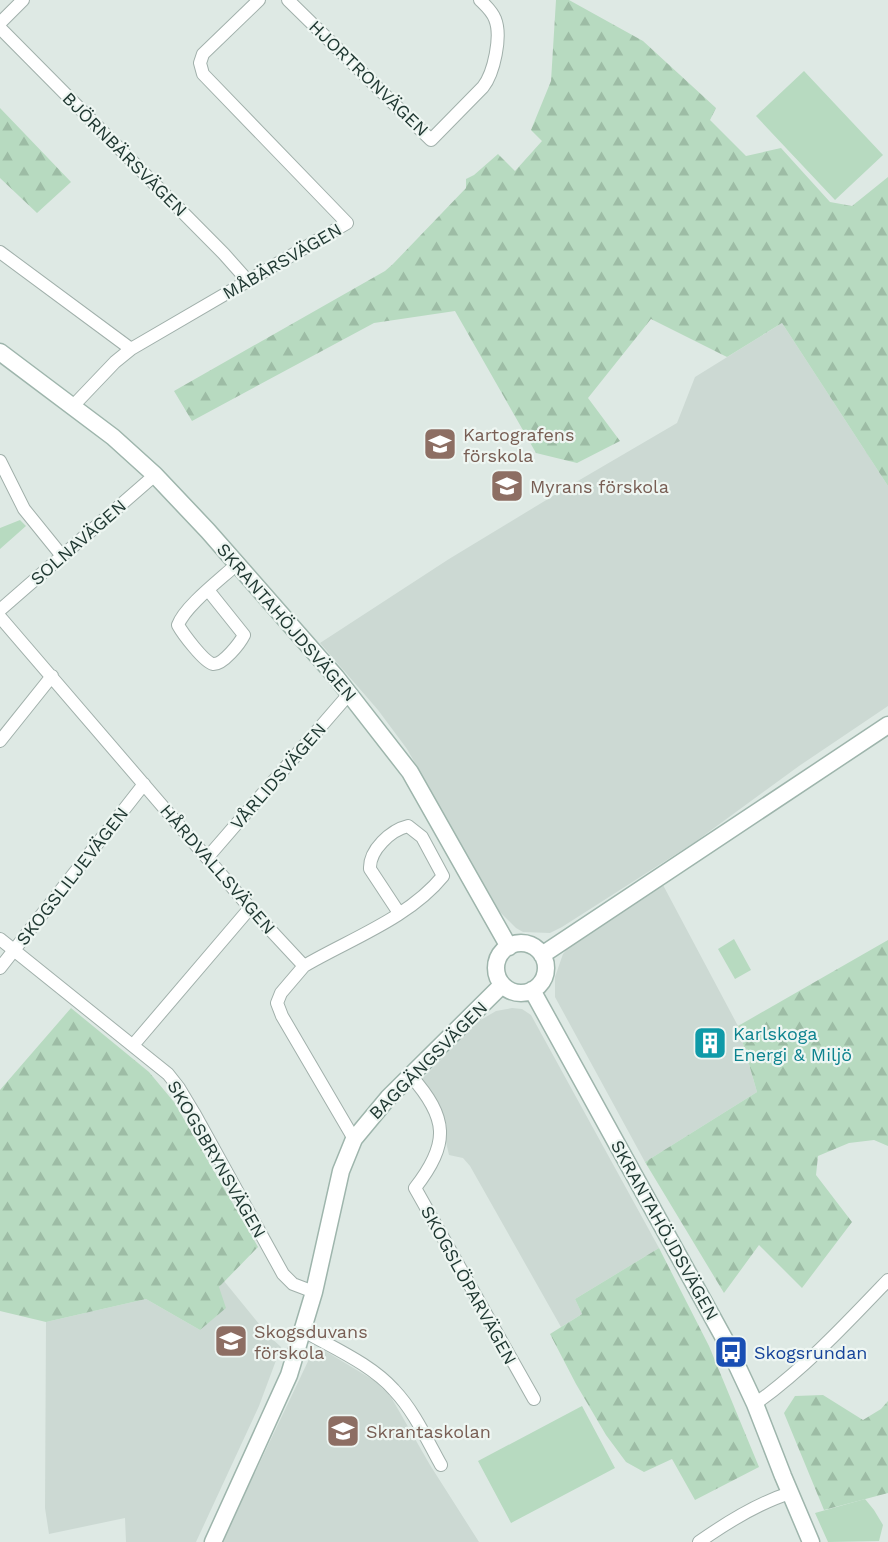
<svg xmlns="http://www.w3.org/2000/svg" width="888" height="1542" font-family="'Work Sans',sans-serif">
<defs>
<pattern id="forest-firs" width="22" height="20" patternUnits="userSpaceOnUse" patternTransform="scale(1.5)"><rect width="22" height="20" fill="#b7dac0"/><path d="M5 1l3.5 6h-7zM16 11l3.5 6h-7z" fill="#9dbca5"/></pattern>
</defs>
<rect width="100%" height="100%" fill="#dee9e4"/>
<path fill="#ccd9d3" d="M782 323 888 486V706L799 766 695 842 562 927 550 933 523 932 516 928 499 911 407 749 378 710 320 643 449 559 571 485 677 423 695 377Z
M663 885 738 1026 757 1092 645 1162 555 997V977L563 954 569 947Z
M512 1008 522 1009 531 1015 659 1248 575 1299 582 1314 561 1327 470 1166 463 1158 449 1155 446 1142 445 1123 435 1096 422 1079 479 1021 496 1011Z
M224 1281 268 1335 281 1347 259 1406 196 1542H126L125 1518 49 1534 45 1508 46 1322 146 1299 200 1330 219 1287Z
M322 1349 375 1381 391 1397 430 1465 479 1542H222L311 1355Z"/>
<path fill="#b7dac0" d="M804 71 883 155 835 200 756 116Z
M20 520 26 526 0 549V528Z
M734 939 751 970 735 979 718 949Z
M582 1406 615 1468 511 1523 478 1461Z
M865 1499 874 1510 883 1525 879 1541 828 1542 815 1513Z"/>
<path fill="url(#forest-firs)" d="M556 0H569L643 41 716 108 710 120 746 156 781 148 830 202 852 206 888 177V486L782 323 727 357 651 319 588 398 620 441 577 463 536 453 455 311 374 323 192 421 174 391 385 271 393 264 466 188V179L474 175 498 154 515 171 542 141 531 130 551 81Z
M0 108 71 182 37 213 0 178Z
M888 940V1146L874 1140 849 1143 818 1156 816 1175 852 1222 802 1288 759 1245 724 1293 645 1162 757 1092 738 1026Z
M71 1008 149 1072 174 1102 258 1247 219 1287 226 1308 200 1330 146 1299 46 1322 0 1311V1090Z
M659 1248 709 1346 759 1467 695 1500 672 1459 644 1472 626 1462 606 1435 576 1384 550 1334 582 1314 575 1299Z
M823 1395 863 1420 881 1409 888 1401V1493L824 1510 784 1413 795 1396Z"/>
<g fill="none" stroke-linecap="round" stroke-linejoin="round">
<defs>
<path id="street" d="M288 0 431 140 483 87C494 73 502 36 495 19 492 11 486 6 480 0
M0 23 23 0
M0 28 224 254 248 281
M0 252 131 349
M73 406 115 362 131 349 347 223 203 74 200 63 203 54 259 0
M0 461 24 509 62 556
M208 590 244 635C240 643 223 665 213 664 204 662 183 634 178 625 185 606 221 579 237 564
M0 610 155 475
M0 617 250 908 304 966 281 993 277 1003 282 1016 354 1139
M0 741 52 676
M207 858 349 694
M0 939 168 1074 179 1088 194 1113 283 1274 293 1284 314 1292
M304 966C350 939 409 918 443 876L422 837 408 826C391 830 369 850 370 869L399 913
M0 968 144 784
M134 1044 250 908
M411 1076C448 1118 450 1143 415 1188L534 1399
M304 1331C333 1348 371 1364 394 1390 414 1411 427 1440 441 1465
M755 1404C804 1369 846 1324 888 1280
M699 1542C726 1523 758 1503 790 1493"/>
<path id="secondary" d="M0 352 113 437 155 475 208 531 336 677 410 772 509 947
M496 968a25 25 0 1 1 50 0a25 25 0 1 1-50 0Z
M542 955 888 725
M532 990 725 1340 755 1404 783 1476 811 1542
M213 1542 289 1375 314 1292 341 1171 354 1139 388 1098 502 985"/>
</defs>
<use href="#street" stroke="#a1b0ab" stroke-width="14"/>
<use href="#secondary" stroke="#9eb5ac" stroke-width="19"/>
<use href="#street" stroke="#fff" stroke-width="12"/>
<use href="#secondary" stroke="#fff" stroke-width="16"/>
</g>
<defs>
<symbol id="school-square" viewBox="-11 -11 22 22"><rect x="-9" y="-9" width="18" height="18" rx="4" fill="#8d6e63" stroke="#eef6f2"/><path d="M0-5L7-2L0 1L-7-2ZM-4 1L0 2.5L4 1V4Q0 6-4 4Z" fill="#fff"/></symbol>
<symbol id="building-square" viewBox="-11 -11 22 22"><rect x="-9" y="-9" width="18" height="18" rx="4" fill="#0f9aa8" stroke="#eef6f2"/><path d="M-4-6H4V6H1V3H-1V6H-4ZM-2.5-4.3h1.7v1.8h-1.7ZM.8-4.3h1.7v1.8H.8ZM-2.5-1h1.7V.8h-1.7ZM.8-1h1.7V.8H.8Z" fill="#fff"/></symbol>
<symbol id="bus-square" viewBox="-11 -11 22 22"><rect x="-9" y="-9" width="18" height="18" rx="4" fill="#1a4fb4" stroke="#eef6f2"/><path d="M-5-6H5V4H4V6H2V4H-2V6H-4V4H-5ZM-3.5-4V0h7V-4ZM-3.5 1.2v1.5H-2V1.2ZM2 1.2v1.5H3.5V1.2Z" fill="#fff"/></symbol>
</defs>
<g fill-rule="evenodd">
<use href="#school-square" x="421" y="425" width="38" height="38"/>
<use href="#school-square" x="488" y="467" width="38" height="38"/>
<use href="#building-square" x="691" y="1024" width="38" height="38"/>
<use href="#school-square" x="212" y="1322" width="38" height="38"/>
<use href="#bus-square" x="712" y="1333" width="38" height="38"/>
<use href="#school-square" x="324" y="1412" width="38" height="38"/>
</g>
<g text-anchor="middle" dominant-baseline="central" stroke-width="4.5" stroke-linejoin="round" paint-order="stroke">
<g font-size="18" fill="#203832" stroke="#eef6f2">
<text transform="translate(369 78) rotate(44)">HJORTRONVÄGEN</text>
<text transform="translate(125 154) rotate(45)">BJÖRNBÄRSVÄGEN</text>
<text transform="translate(282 261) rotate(-30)">MÅBÄRSVÄGEN</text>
<text transform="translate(78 542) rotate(-41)">SOLNAVÄGEN</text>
<text transform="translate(287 622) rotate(49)">SKRANTAHÖJDSVÄGEN</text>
<text transform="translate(278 776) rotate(-49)">VÅRLIDSVÄGEN</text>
<text transform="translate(218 869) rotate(49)">HÅRDVALLSVÄGEN</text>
<text transform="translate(72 876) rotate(-52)">SKOGSLILJEVÄGEN</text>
<text transform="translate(428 1060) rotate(-45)">BAGGÄNGSVÄGEN</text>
<text transform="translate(217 1159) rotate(60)">SKOGSBRYNSVÄGEN</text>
<text transform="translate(665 1230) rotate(61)">SKRANTAHÖJDSVÄGEN</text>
<text transform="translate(469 1285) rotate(61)">SKOGSLÖPARVÄGEN</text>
</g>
<g font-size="18" fill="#785e54" stroke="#eef6f2" text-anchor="start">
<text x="463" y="434">Kartografens<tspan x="463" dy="21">förskola</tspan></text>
<text x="530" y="486">Myrans förskola</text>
<text x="254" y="1331">Skogsduvans<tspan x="254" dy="21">förskola</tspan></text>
<text x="366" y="1431">Skrantaskolan</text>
</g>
<g font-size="18" fill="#0d838f" stroke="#eef6f2" text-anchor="start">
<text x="733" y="1033">Karlskoga<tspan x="733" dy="21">Energi &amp; Miljö</tspan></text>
</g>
<g font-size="18" fill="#164399" stroke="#eef6f2" text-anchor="start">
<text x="754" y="1352">Skogsrundan</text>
</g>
</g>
</svg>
